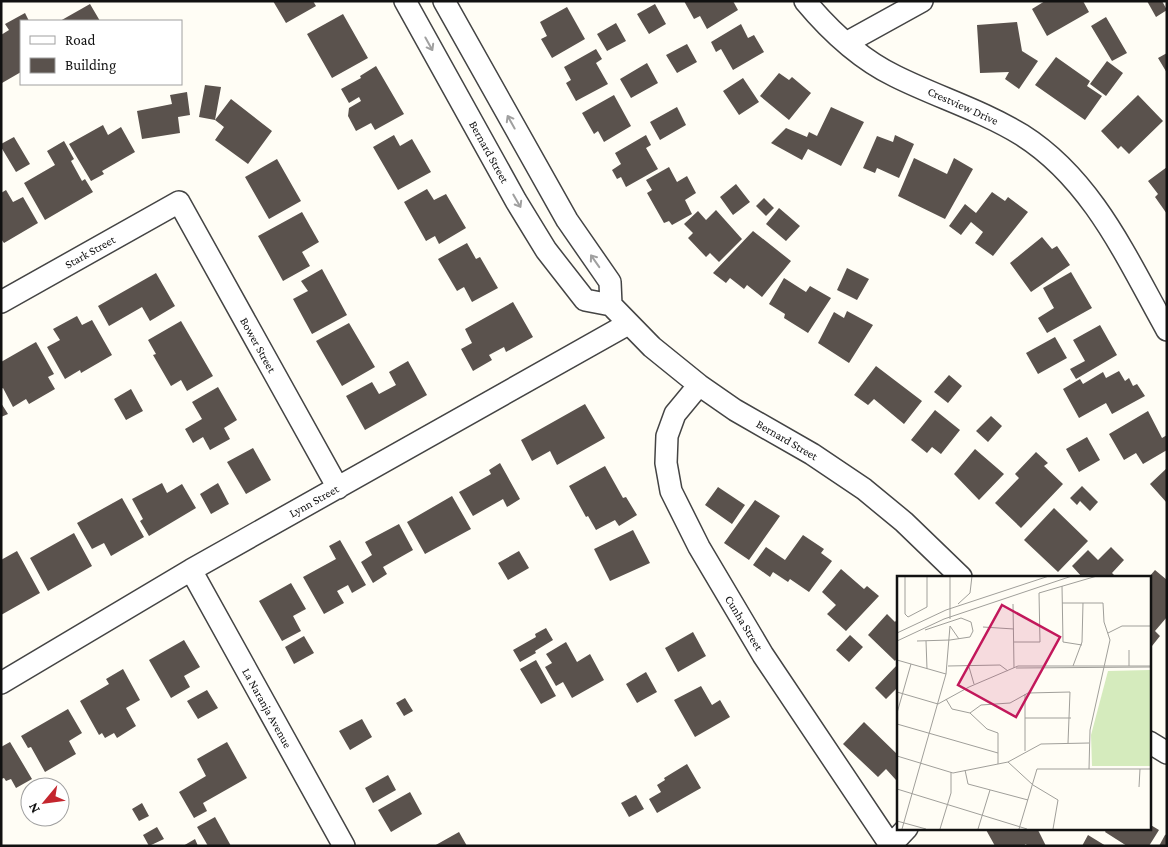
<svg xmlns="http://www.w3.org/2000/svg" width="1168" height="847" font-family="'Crimson Pro',serif">
<rect width="100%" height="100%" fill="#fffdf5"/>
<path fill="#5a524d" d="M273 1H313L316 6 286 23Z
M684 1H733L738 10 707 29 700 16 694 19Z
M1045 1H1083L1089 12 1047 36 1032 9Z
M1147 1H1162L1167 10 1156 17Z
M90 4 100 21H60Z
M655 4 666 24 649 34 637 14Z
M567 7 585 39 552 58 541 39 547 36 540 22Z
M25 13 29 21H21V72L2 83 1 35 9 30 5 24Z
M343 14 368 58 332 78 307 34Z
M1106 17 1127 53 1112 61 1091 26Z
M1017 22 1022 51 1038 61 1019 89 1005 79 1009 72 980 73 977 25Z
M616 23 626 41 607 51 597 34Z
M741 24 748 38 754 35 764 52 733 70 721 49 716 52 711 42Z
M687 44 697 62 677 73 666 55Z
M596 49 602 59 596 63 608 84 576 101 566 83 571 80 564 67Z
M1167 53V73L1158 58Z
M1056 57 1090 81 1087 86 1102 96 1085 120 1035 85Z
M1107 61 1123 73 1106 96 1090 84Z
M647 63 658 83 631 98 620 79Z
M376 66 404 114 375 130 371 123 356 131 348 116 349 108 361 101 359 97 349 103 341 89 361 78 360 76Z
M779 73 789 80 792 77 811 93 789 120 760 96Z
M743 78 759 102 739 115 723 91Z
M205 85 221 87 215 120 199 117Z
M187 92 190 115 178 117 180 133 142 139 137 111 172 104 170 95Z
M614 95 631 126 604 142 598 131 594 134 582 113Z
M1138 95 1163 121 1129 154 1121 146 1118 149 1101 131Z
M231 99 272 131 248 164 215 140 224 127 215 120Z
M677 107 686 125 660 140 650 122Z
M831 107 864 122 841 166 808 149 802 160 771 143 786 128 807 137 809 132 817 136Z
M103 125 108 135 121 127 135 152 102 171 104 174 91 181 69 144Z
M394 135 400 146 412 139 431 172 398 190 373 147Z
M646 135 651 145 646 148 658 169 626 187 621 177 617 179 612 170 621 164 615 153Z
M895 135 914 144 899 178 877 168 875 173 863 168 877 136 893 142Z
M14 137 30 164 16 172 1 147V144Z
M64 141 74 159 71 161 82 181 85 179 93 192 45 220 24 183 55 165 47 151Z
M914 158 947 174 954 158 973 169 945 219 898 196Z
M277 159 301 201 269 219 245 177Z
M669 167 677 182 687 176 696 193 685 200 692 214 672 225 669 221 664 223 647 193 652 190 646 180Z
M1167 167V214L1155 197 1158 194 1148 181Z
M736 184 750 202 733 215 720 197Z
M427 189 434 200 446 194 466 228 439 244 435 236 426 241 404 202Z
M6 190 13 202 23 197 38 223 4 243 1 239V193Z
M992 192 1005 201 1008 197 1028 212 993 256 975 243 983 232 971 222 961 235 949 226 965 204 976 213Z
M764 198 774 208 766 216 756 206Z
M779 208 800 226 786 241 766 224Z
M716 210 742 239 719 262 710 253 706 257 688 238 693 233 684 224 698 211 706 220Z
M302 212 319 242 302 252 310 266 283 281 258 236Z
M753 231 791 261 762 297 747 285 744 289 730 278 726 283 713 273Z
M1042 237 1052 249 1057 246 1070 265 1031 292 1010 263Z
M467 243 476 259 480 257 498 288 472 302 464 287 457 291 438 259Z
M847 268 869 279 857 300 837 290Z
M322 269 347 315 312 334 293 299 308 291 301 281Z
M1071 272 1092 308 1047 333 1038 318 1054 308 1043 288Z
M156 273 175 306 150 321 142 307 109 326 98 306Z
M784 278 806 292 810 286 831 298 808 333 784 318 785 314 769 304Z
M513 302 533 337 506 352 504 347 489 355 492 360 473 371 461 349 472 343 465 329Z
M847 311 873 325 849 363 818 343 834 312 844 318Z
M77 316 82 325 92 320 112 355 81 373 80 370 65 379 47 347 60 340 53 329Z
M181 321 213 376 187 391 181 380 171 386 153 355 156 354 148 340Z
M349 323 375 367 342 386 316 341Z
M1100 325 1117 355 1076 379 1070 369 1085 361 1073 340Z
M1055 337 1067 358 1038 374 1026 353Z
M36 342 54 374 48 377 55 389 29 404 26 399 13 407 3 388 1 389V362Z
M408 361 427 395 365 430 346 396 372 382 379 394 396 385 389 372Z
M876 366 922 401 904 424 874 399 868 405 854 395Z
M1119 371 1125 381 1129 378 1133 386 1137 384 1145 396 1112 414 1106 403 1079 418 1063 389 1080 379 1083 384 1103 372 1106 378Z
M949 375 962 386 948 403 934 392Z
M218 387 237 420 224 428 230 439 210 450 203 437 193 443 185 429 202 419 192 402Z
M131 389 143 411 126 420 114 399Z
M1 403 8 414 1 417Z
M585 404 605 438 557 465 550 451 532 461 521 440Z
M935 410 960 430 941 454 932 447 927 453 911 440Z
M1148 411 1162 438 1167 435V450L1143 464 1136 453 1124 460 1109 434Z
M991 416 1002 426 988 442 976 431Z
M1087 437 1100 460 1079 472 1066 449Z
M253 448 271 480 246 494 227 462Z
M975 449 1004 474 979 500 954 474Z
M1036 452 1048 463 1044 466 1063 484 1021 528 995 503 1019 478 1015 474Z
M500 463 520 499 507 507 503 499 473 516 459 492 491 474 489 470Z
M605 466 623 498 626 497 637 515 619 526 615 520 596 530 588 516 586 517 569 486Z
M1167 468V503L1150 484Z
M162 483 167 493 182 484 196 508 149 536 140 521 143 519 132 499Z
M218 483 229 504 211 514 200 494Z
M1082 486 1098 502 1090 511 1080 501 1077 505 1070 498Z
M718 487 745 505 732 524 705 505Z
M452 496 471 529 425 554 407 522Z
M122 498 144 537 111 556 104 543 92 549 77 523Z
M755 500 780 516 749 560 724 543Z
M1054 508 1088 541 1058 572 1024 540Z
M399 524 413 550 383 567 387 574 373 583 361 562 372 555 365 542Z
M633 530 650 563 610 581 594 549Z
M74 533 92 566 48 591 30 558Z
M803 535 824 549 821 553 832 561 809 592 790 579 788 582 773 572 770 577 753 565 766 547 785 560Z
M340 540 366 585 352 593 348 585 337 591 344 603 324 614 303 577 336 559 329 546Z
M1111 547 1124 560 1112 573 1116 577H1082L1072 566 1088 550 1098 560Z
M17 551 40 593 1 615V560Z
M519 551 529 568 508 580 498 563Z
M841 569 864 589 867 586 879 596 846 631 827 614 836 605 822 592Z
M1155 570 1167 580V617L1155 631 1160 636 1152 646 1149 643V577Z
M291 583 306 609 293 616 301 631 282 641 259 601Z
M887 614 895 622 898 618V657L895 661 868 635Z
M546 628 553 640 535 651 536 653 520 662 513 650 536 637 535 634Z
M693 632 706 656 678 672 665 648Z
M850 635 863 647 849 662 836 650Z
M304 636 314 653 294 664 285 647Z
M184 640 200 667 184 676 190 687 171 698 149 660Z
M566 642 577 662 590 654 604 680 572 698 563 682 556 686 545 667 552 663 546 654Z
M536 660 556 696 541 704 520 669Z
M898 664V687L886 699 875 688Z
M123 669 140 700 126 708 136 726 117 738 114 733 105 738 102 733 99 735 80 701 109 684 106 679Z
M646 672 657 692 637 703 626 684Z
M701 686 712 705 720 700 730 717 695 737 674 700Z
M207 690 218 708 198 719 187 701Z
M405 698 413 711 404 716 396 703Z
M68 709 82 733 69 741 76 754 45 772 31 747 28 748 21 736Z
M362 719 372 737 350 750 339 731Z
M864 722 898 755V778L896 780 886 769 878 777 843 744Z
M10 742 32 779 16 788 11 779 6 781 4 778 1 779V747Z
M227 742 247 778 203 803 207 811 194 818 179 792 206 776 197 759Z
M687 764 701 788 657 813 649 799 661 792 657 785 665 780 664 778Z
M388 775 396 790 373 803 365 788Z
M410 792 422 814 391 832 378 810Z
M636 795 644 809 629 817 621 803Z
M142 803 149 816 139 821 132 809Z
M215 817 231 846H208L197 827Z
M1149 824 1159 830 1149 846H1127L1105 832 1107 828H1149Z
M157 827 164 839 149 846 143 835Z
M985 828H1037L1046 846H1027L1026 844 1023 846H995Z
M459 832 467 846H434Z
M1167 834V846H1159L1165 835Z
M1088 835 1106 846H1082Z
M195 839 198 846H183Z"/>
<g fill="none" stroke-linecap="round" stroke-linejoin="round">
<defs>
<path id="minor" d="M405 1 516 201 546 250 585 300 611 305 652 347 699 385 735 410 812 454 864 489 904 522 961 577
M444 1 567 220 610 282 611 305
M805 1C830 31 860 59 895 76 937 97 981 110 1022 135 1093 180 1127 259 1167 330
M846 43 922 1
M1 302 179 202 338 488
M699 385 675 414 667 436 666 463 671 491 699 547 763 655 891 846
M191 570 344 846
M1 683 191 570 628 324
M1149 742 1167 753
M891 845 907 828"/>
</defs>
<use href="#minor" stroke="#444" stroke-width="24"/>
<use href="#minor" stroke="#fff" stroke-width="21"/>
</g>
<defs><path id="oneway-shaft" d="M-6 0H5M1.5-3L5.5 0L1.5 3" fill="none" stroke-width="1.6" stroke-linecap="round" stroke-linejoin="round" transform="scale(1.25)"/></defs>
<g stroke="#a0a0a0">
<use href="#oneway-shaft" transform="translate(429 44) rotate(61)"/>
<use href="#oneway-shaft" transform="translate(511 122) rotate(-119)"/>
<use href="#oneway-shaft" transform="translate(517 201) rotate(60)"/>
<use href="#oneway-shaft" transform="translate(595 261) rotate(-125)"/>
</g>
<g text-anchor="middle" dominant-baseline="central" stroke-width="5" stroke-linejoin="round" paint-order="stroke">
<g font-size="12" fill="#111" stroke="#fff">
<text transform="translate(963 106) rotate(24)">Crestview Drive</text>
<text transform="translate(489 152) rotate(61)">Bernard Street</text>
<text transform="translate(90 252) rotate(-29)">Stark Street</text>
<text transform="translate(258 345) rotate(61)">Bower Street</text>
<text transform="translate(787 440) rotate(30)">Bernard Street</text>
<text transform="translate(314 501) rotate(-29)">Lynn Street</text>
<text transform="translate(744 623) rotate(59)">Cunha Street</text>
<text transform="translate(267 708) rotate(61)">La Naranja Avenue</text>
</g>
</g>
<g transform="translate(897 576)">
<rect width="254" height="254" fill="#fffdf5"/>
<path d="M253 94 254 190H195L194 159 211 95Z" fill="#d5ebbd"/>
<path fill="none" stroke="#a09f9a" stroke-width="1" d="M8 0V38L11 41 30 31V0M53 0V43M165 10 166 66 185 69M165 27H206L207 46 213 64 193 154 192 193M61 28 73 17 75 0M116 28 117 92M53 50 62 63M86 51 117 53M28 54 64 42 74 46 76 55 73 61 53 64M0 57 49 34 152 0M211 57 225 50H254M0 65 47 43 175 0M20 65 53 64M29 65 30 93M117 66H143L142 17 200 0M232 74V90M0 84 49 98M51 90 103 89 111 95M176 90 185 66 186 27M72 91 77 108M119 92 254 91M0 116 41 128 72 111 121 90H254M128 118V175M49 123 55 133 73 137 90 153 101 157V188M0 137 14 88M73 137 84 129 113 127 131 117 173 116 171 167M128 142H174M0 148 101 177M0 180 56 197 111 186 144 168 192 167M111 186 136 209 161 224 156 253M68 194 71 208 131 224M242 211 243 193M0 213 130 253M0 245 29 253M5 253 49 98 53 50M43 253 54 217V196M81 253 93 214M122 253 140 193H254"/>
<path fill="#c2185b" fill-opacity="0.15" stroke="#c2185b" stroke-width="2.5" d="M105 29 163 61 119 141 61 109Z"/>
<rect width="254" height="254" fill="none" stroke="#111" stroke-width="2.5"/>
</g>
<rect width="1168" height="847" fill="none" stroke="#111111" stroke-width="5"/>
<rect x="20" y="20" width="162" height="65" fill="#ffffff" stroke="#a0a0a0"/>
<rect x="30" y="36" width="25" height="8" fill="#ffffff" stroke="#a0a0a0"/>
<text x="65" y="45" font-size="15" fill="#111111">Road</text>
<rect x="30" y="58" width="25" height="15" fill="#5a524d" stroke="#a0a0a0"/>
<text x="65" y="70" font-size="15" fill="#111111">Building</text>
<g transform="translate(45 802) rotate(241)"><circle r="24" fill="#ffffff" stroke="#a0a0a0"/>
<path d="M0-4L9 19L0 12L-9 19Z" fill="#c4262e"/>
<text y="-8" font-size="14" font-weight="bold" text-anchor="middle" fill="#111111">N</text>
</g>
</svg>
